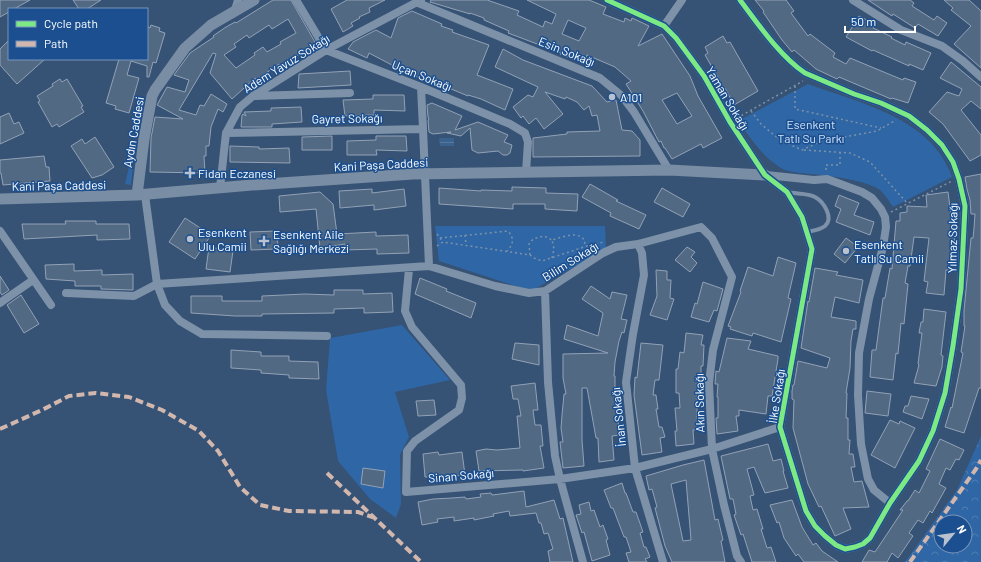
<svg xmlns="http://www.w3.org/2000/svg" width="981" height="562" font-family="Barlow,sans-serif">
<defs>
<pattern id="forest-crowns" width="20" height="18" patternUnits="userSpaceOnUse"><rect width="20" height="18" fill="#2f66a5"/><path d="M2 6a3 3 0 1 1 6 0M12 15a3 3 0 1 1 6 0" fill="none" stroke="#4e7db2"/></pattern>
<pattern id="water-rules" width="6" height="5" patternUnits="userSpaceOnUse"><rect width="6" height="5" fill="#3b618d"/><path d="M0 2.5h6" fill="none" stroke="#58799e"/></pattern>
</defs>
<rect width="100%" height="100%" fill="#365274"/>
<path fill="#2f66a5" d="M808 84C860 103 932 118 952 177L893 207C888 200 884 192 877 188 859 179 831 176 811 174 801 173 790 173 781 168 762 157 750 137 738 121Z
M129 167H133L131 185 125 184Z
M435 226H605L606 249 531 291 439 261Z
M402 325 450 380 395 392 409 437 400 455 401 504 396 518 370 499 338 461 326 390 330 338Z"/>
<path fill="url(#forest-crowns)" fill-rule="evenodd" d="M981 436V562H905L957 490ZM941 522H965V546H941Z"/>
<path fill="url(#water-rules)" d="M439 138H454V146H440Z"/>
<path fill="#526984" stroke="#92a2b6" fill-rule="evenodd" d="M0 0H30L14 9H9V12L0 17Z
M73 0H101L87 9H79Z
M273 0H291L316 44 280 66 279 64 256 80 255 78 232 99 210 73 216 54 213 53 179 110 196 115 200 105 204 106 211 94 227 104 223 112 218 109 211 127 209 146H206V156H204L205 173 150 172 151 138 155 117 183 119 157 105 167 87 185 92 189 80 174 75 190 53 214 37 213 36 226 27 235 22 236 23ZM288 19 296 33 280 42 281 44 267 52 263 47 254 53 255 55 236 68 224 55 236 47 234 44 247 35 249 38 269 25 272 29Z
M347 0H385L369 8 370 12 359 17 360 18 351 23 353 26 343 32 331 9Z
M431 0H487L519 11 517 15 543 27 545 21 552 24 556 14 527 0H589L606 7 603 14 624 22 625 18 631 21 632 18 649 26 638 46 662 34 690 76 698 96 722 138 703 148 701 144 672 159 665 148H664L661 141 659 142 643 111 626 84 631 81 615 67 587 55 585 60 574 56 573 59 560 54 561 53 508 33 509 31 484 20V18L470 13V14L430 2ZM568 20 586 28 579 41 562 34ZM677 93 692 116 677 124 662 100Z
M755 0H786L794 11 791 13 808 36 810 34 835 53 833 57 846 64 850 58 903 80 904 78 916 82 908 103 892 98 891 99 839 77 837 79 816 69 794 50 792 52 782 40 763 12 764 11Z
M868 0H910L914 3 912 6 934 20 937 16 947 23 938 36 918 24 915 28 893 14 892 16Z
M944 0H969L981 11V68L954 44 971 26 951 10 953 8Z
M412 11 442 24 441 26 453 30 452 32 489 45 477 75 513 89 505 110 481 99 468 95V96L432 81V82L409 74 369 53 367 58 348 49 353 42 376 30 391 38 398 18Z
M859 16 875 24 873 28 892 37 891 38 905 45 906 42 931 53 923 70 909 64V66L873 50 872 51 846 37Z
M151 25 160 28 159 31 165 33 156 63 153 62 149 77H147V66L131 61 127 75 139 78 129 113 115 109 116 106 106 103 119 59H147V26L150 28Z
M723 36 727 43 730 42 758 91 734 105 725 88 721 90 716 83 720 81 705 55 708 53 705 47Z
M9 40V59H45L17 84 0 65V49Z
M503 49 523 60 592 86 607 102 616 100 622 130 632 131 640 140V156L533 157V138L567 134V132L600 131 597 115 592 116 589 106 584 110 577 102 566 97 565 99 545 92 563 114 544 129 536 118 529 124 523 116 521 118 513 107 528 95 533 97 538 87 495 67Z
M951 62 981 87V109L971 101 961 110 981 135V155L970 161 943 124 929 112 947 92 959 96 962 89 940 78Z
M350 71 351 85 298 88 299 74Z
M60 79 62 82 67 79 83 106 81 107 84 112 59 127 57 124 52 127 38 102 40 101 37 96 53 86 52 84Z
M373 95H404L405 111 374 110V115L345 116 343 100 373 99Z
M432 103 462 116 455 130 478 122 508 135 504 142 512 145 510 153 507 155H503L498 151 478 153 472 150 470 128 461 136 447 133 451 132 433 134 429 132 428 120 429 119 428 117 427 105Z
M301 107 302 122 272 124V127H241L242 115 243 114 246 116 244 112 271 111V108Z
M9 113 14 124 19 122 24 133 0 144V117Z
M332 136V150H302V137Z
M376 136H406L407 151 376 150 377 155H347V141L376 140Z
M95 137 114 167 102 175 92 178 71 146 82 139 85 144Z
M230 146 259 147V149L289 148 290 163 230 162Z
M44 156 46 167H49L50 181 3 185 1 173H0V160Z
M981 174V388H979L964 433 945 427 951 407 952 408 963 353 961 352 965 326H964V311L971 238H973L974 228 975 214H971L970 200 967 189 965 177Z
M590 184 618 200 616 201 646 215 639 229 610 216 611 213 582 197Z
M512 187 546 188V193L578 194 577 211 545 209V204H513V209L439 204V188L481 191V190L512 191Z
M662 188 690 204 683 217 654 202Z
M372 189V193L404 189 406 206 374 210V205L340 208 339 191Z
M320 192 333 204 337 234 376 232V236L408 235 409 253 377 254V249L345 250V244L320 248 316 209 280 212 279 196Z
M948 192 951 215H954L952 236H955L953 252H951L950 270H946L944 295 926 293 928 282 924 281 929 238 914 237 910 266H908L905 283 908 284 904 324 901 323 898 354 896 353 893 380 870 377 872 350H876L883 298H885L890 268 892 269 896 221H900V213L907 212V206L927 207 926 195Z
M839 195 859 203 854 215 874 222 870 235 836 222 841 209 835 206Z
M185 218 211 235 195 259 169 242Z
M65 221H96V224H129L130 239 97 240V235L24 239 22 224H66Z
M277 231 278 249 251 250 250 232Z
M846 238 858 247 845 263 834 254Z
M209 247 233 251 230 272 206 269Z
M687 247 695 252 691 257 697 263 690 272 675 260Z
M778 257 796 263 788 298 791 299 781 342 753 333 752 336 730 329 731 327 728 326 741 292 740 291 748 267 773 276Z
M74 264V271L102 270V275L133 274V290L101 289V286H75V281L46 279 45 265Z
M815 268 838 272 836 275 863 280 859 303 835 297 831 317 856 321V329H853L851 341 850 368 846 393H847L846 418H848V440H850L849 454H853L855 467H851L854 482 862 481 869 507 843 508 851 529 835 536 821 506 819 507 808 484 793 428 794 400 792 399V391L793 385H794L798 361 827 368 830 358 801 348 808 301 809 302Z
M656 270 667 271V280H671L670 298 674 299 667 320 650 315 657 296Z
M0 276 9 290 2 295 0 292Z
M420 278 447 289 446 291 476 303 471 318 415 294Z
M703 282 723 289 717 311 714 310 709 322 691 317 695 303 697 304Z
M591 286 610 299 612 292 627 295 621 319 627 320 624 333 622 332 619 341 615 362 614 376H615V388H619V401H615L620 435 612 436 614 460 599 462 598 438H596L587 388H582V440L584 466 563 468 560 442H563L561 428 562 415 564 394H566L563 378V354L608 353 564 339 567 325 598 336 603 313 582 299Z
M334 290H363V294L392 293 393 312 364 313V308L334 309V313L262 314V316H235L191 313V296H222V301H262V296L305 294 334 295Z
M21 295 39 324 24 333 7 305Z
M924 309 946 312 941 355 943 356 942 367 936 386 914 383 919 365 918 364 922 333H919L921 322H923Z
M686 333 703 335 701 345H704L703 366H701V383H697V419H698L700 430H693L694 444 676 446 675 431H677L675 408H680L679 393H676V369H678L680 352 684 353Z
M727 338 751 341 748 349 778 356V359L772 396H768L766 414 739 410V416H736L738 431 717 434 716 418H718V397H717L718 384H715L716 371 719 372Z
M515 343 539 345V365L512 359Z
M641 343 663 345 659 380H655L653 395H656L658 409H656L659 427H662L665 437 660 438 662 452 642 455 634 395 635 377 637 378Z
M231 350 261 352V356H289V361L318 362 319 379 289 378V375L261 373V370L231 368Z
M535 383 538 410H533L535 425H541L543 446H540L544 468 523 471V470L479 471 476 451 486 449 497 450 520 448 517 416H521L518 399H513L511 386Z
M867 391 891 394 888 416 865 413Z
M911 396 929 399 922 419 903 412 905 406H908Z
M434 400 436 415 418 416 416 401Z
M890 420 899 424 900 421 915 428 895 468 871 455Z
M940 439 964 450 959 460 956 459 950 470 946 468 939 484 946 488 932 513 930 511 923 523 918 520 909 533 913 536 898 558 892 553 887 562H862L869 550 875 552 903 510H900L907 501H908L915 490 919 493 930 471 926 469Z
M768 444 773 461 781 459 784 471H783L788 488 765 493 754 467 747 469 754 495 750 496 753 510 757 509 763 529H761L767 548 771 547 776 562H752L743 534 741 535 734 515 736 514 733 499H730L721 456Z
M438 452 439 455 462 452 465 475 425 477 423 454Z
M704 460 715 520 718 519 723 540 721 541 725 562H672L665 546 655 508 657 507 652 489 649 490 646 476 683 465ZM686 480 691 540 683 541 671 484Z
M363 468 385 471 383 488 361 484Z
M622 483 625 493H626L633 512H636L643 532 640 533 644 547H646L650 557 645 559 647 562H629L626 553 631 552 626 537H624L613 508H611L604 490Z
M524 491 526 507 554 500 560 519 563 518 573 562H550L548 551 553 549 548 533 544 534 541 523H539L536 513 510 516 509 511 493 514 494 516 474 520V518L454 521V517L437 519 438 522 422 525 418 502 433 499 452 498 465 497 466 499 481 497 480 494 491 493 492 495Z
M792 500 802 527 813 545 816 543 822 551 838 562H804L798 554 796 556 784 538 779 522 777 523 770 505Z
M589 502 591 511 594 510 600 527 603 525 608 539 606 540 610 555 592 561 584 532 582 533 576 515 581 514 579 505Z"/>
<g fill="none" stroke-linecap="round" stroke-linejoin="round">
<path stroke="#7d92a8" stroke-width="1.5" stroke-dasharray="2 3" stroke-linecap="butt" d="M795 86V109L881 128
M751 111 761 124 780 140 802 150 822 141 877 131 896 120
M737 118 803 81
M804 150 850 153 870 162 907 203
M826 170V165H840V153
M891 212 952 181
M437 234 443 242
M465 235 466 245
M440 238 508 231C514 238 514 244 507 251
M437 246 443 242 530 255 534 258 542 261 587 246 604 242
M530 255 529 244 533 239 544 236 552 240
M552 258 554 249 552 240C563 237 578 230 585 241L584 247"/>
<path stroke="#7d92a8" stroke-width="4" d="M787 192C796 194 808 193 815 197 824 202 834 218 825 226 820 230 812 231 807 232"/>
<path stroke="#7d92a8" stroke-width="8" d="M296 0 326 50 421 87 510 124 525 133 528 142 526 172
M607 0 664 26 676 38 704 76 730 122 765 175 787 192 802 217 812 249 780 427 806 511 815 526 825 536 836 545 845 549 855 547 863 544 870 538 890 503 919 461 933 431 945 393 953 346 961 289 965 206 959 179 953 162 942 145 927 130 909 116 881 103 854 94 805 73C780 56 758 24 740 0
M853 0 901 30 942 46 963 61 981 77
M416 2 600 78 622 96 634 112 669 170
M235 10 238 0
M664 26 682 0
M421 87 423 129
M254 96 350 93
M766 175 814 180 827 179 862 192 872 198 881 209 885 217 886 227 883 247 869 299 859 353 858 395 861 444 868 479 874 490 890 503
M220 188 226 133 240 107 253 96 326 50 421 0
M145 195 157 284 429 266 423 129 226 133
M0 231 51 305
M638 244 642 253 644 275 633 334 626 382 635 468 663 562
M429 266 495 286 529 293 545 291 603 253 616 247 638 244 701 227 712 238 732 277 713 350 709 383 712 449 724 505 737 556 741 562
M409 269 405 311 412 327 461 385 462 398 459 410 415 441 407 451 406 492 560 479 635 468 712 449 780 427
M545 291 548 382 555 456 560 479 583 562
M66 293 134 296 157 284 165 305 180 321 202 334 327 336
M0 303 33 280"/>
<path stroke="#798da4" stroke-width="11" d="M137 195 144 139 152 96 155 90 185 48 211 25 254 0
M0 199 137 195 252 185 413 174 669 170 765 175"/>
<path stroke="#d1b7ad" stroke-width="4" stroke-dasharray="8 4" stroke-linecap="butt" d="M0 429 42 410 69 396 96 393 129 397 162 410 199 431 218 451 240 487 260 505 289 511 358 512 375 518
M327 473 421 562
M910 562 976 469 981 460"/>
<defs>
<path id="cycleway" d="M607 0 664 26 676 38 704 76 730 122 765 175 787 192 802 217 812 249 780 427 806 511 815 526 825 536 836 545 845 549 855 547 863 544 870 538 890 503 919 461 933 431 945 393 953 346 961 289 965 206 959 179 953 162 942 145 927 130 909 116 881 103 854 94 805 73C780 56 758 24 740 0"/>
</defs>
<use href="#cycleway" stroke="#1b4f8f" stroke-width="8"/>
<use href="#cycleway" stroke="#7ce984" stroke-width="5"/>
</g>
<g fill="#b9c2ce" stroke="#1b4f8f" stroke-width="1.5">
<circle cx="612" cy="97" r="4"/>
<path d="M188 167h4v4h4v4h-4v4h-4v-4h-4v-4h4z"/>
<circle cx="190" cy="239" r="4"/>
<path d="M262 235h4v4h4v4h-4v4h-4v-4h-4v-4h4z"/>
<circle cx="846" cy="251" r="4"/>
</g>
<g text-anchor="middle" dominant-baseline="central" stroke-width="3" stroke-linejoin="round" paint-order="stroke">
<g font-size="12" fill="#fff" stroke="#1b4f8f">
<text transform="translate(567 51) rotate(22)">Esin Sokağı</text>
<text transform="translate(286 63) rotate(-32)">Adem Yavuz Sokağı</text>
<text transform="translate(422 75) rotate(22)">Uçan Sokağı</text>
<text transform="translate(728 98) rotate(59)">Yaman Sokağı</text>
<text transform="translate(347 118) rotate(-1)">Gayret Sokağı</text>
<text transform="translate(133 132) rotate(-80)">Aydın Caddesi</text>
<text transform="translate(381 164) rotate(-3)">Kani Paşa Caddesi</text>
<text transform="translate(59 185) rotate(-1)">Kani Paşa Caddesi</text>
<text transform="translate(952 238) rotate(-89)">Yılmaz Sokağı</text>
<text transform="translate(570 261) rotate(-32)">Bilim Sokağı</text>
<text transform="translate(776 396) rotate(-81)">İlke Sokağı</text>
<text transform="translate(699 403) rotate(-91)">Akın Sokağı</text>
<text transform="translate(618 417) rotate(-96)">İnan Sokağı</text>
<text transform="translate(461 475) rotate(-5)">Sinan Sokağı</text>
</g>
<g font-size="12" fill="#fff" stroke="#1b4f8f" text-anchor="start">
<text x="620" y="97">A101</text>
<text x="198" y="173">Fidan Eczanesi</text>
<text x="198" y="232">Esenkent<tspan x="198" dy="14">Ulu Camii</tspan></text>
<text x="273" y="234">Esenkent Aile<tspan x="273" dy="14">Sağlığı Merkezi</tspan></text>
<text x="854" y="244">Esenkent<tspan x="854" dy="14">Tatlı Su Camii</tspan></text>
</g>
<g font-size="12" fill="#cfe3fa" stroke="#1b4f8f">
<text x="811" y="124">Esenkent<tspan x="811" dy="14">Tatlı Su Parkı</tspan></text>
</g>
</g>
<rect x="8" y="8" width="140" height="52" fill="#1b4f8f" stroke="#7695bc"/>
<rect x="16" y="21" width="20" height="6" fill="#7ce984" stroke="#7695bc"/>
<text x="44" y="28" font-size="12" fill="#ffffff">Cycle path</text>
<rect x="16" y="41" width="20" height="6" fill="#d1b7ad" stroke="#7695bc"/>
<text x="44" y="48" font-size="12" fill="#ffffff">Path</text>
<g transform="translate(953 534) rotate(61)"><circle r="19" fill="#1b4f8f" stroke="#7695bc"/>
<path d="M0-3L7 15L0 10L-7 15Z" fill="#b9c2ce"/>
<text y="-6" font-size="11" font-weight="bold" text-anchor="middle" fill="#ffffff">N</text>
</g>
<path d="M845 26v6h70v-6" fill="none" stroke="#ffffff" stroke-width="2"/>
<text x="851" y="26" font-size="12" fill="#ffffff" stroke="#1b4f8f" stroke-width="3" paint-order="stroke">50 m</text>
</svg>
